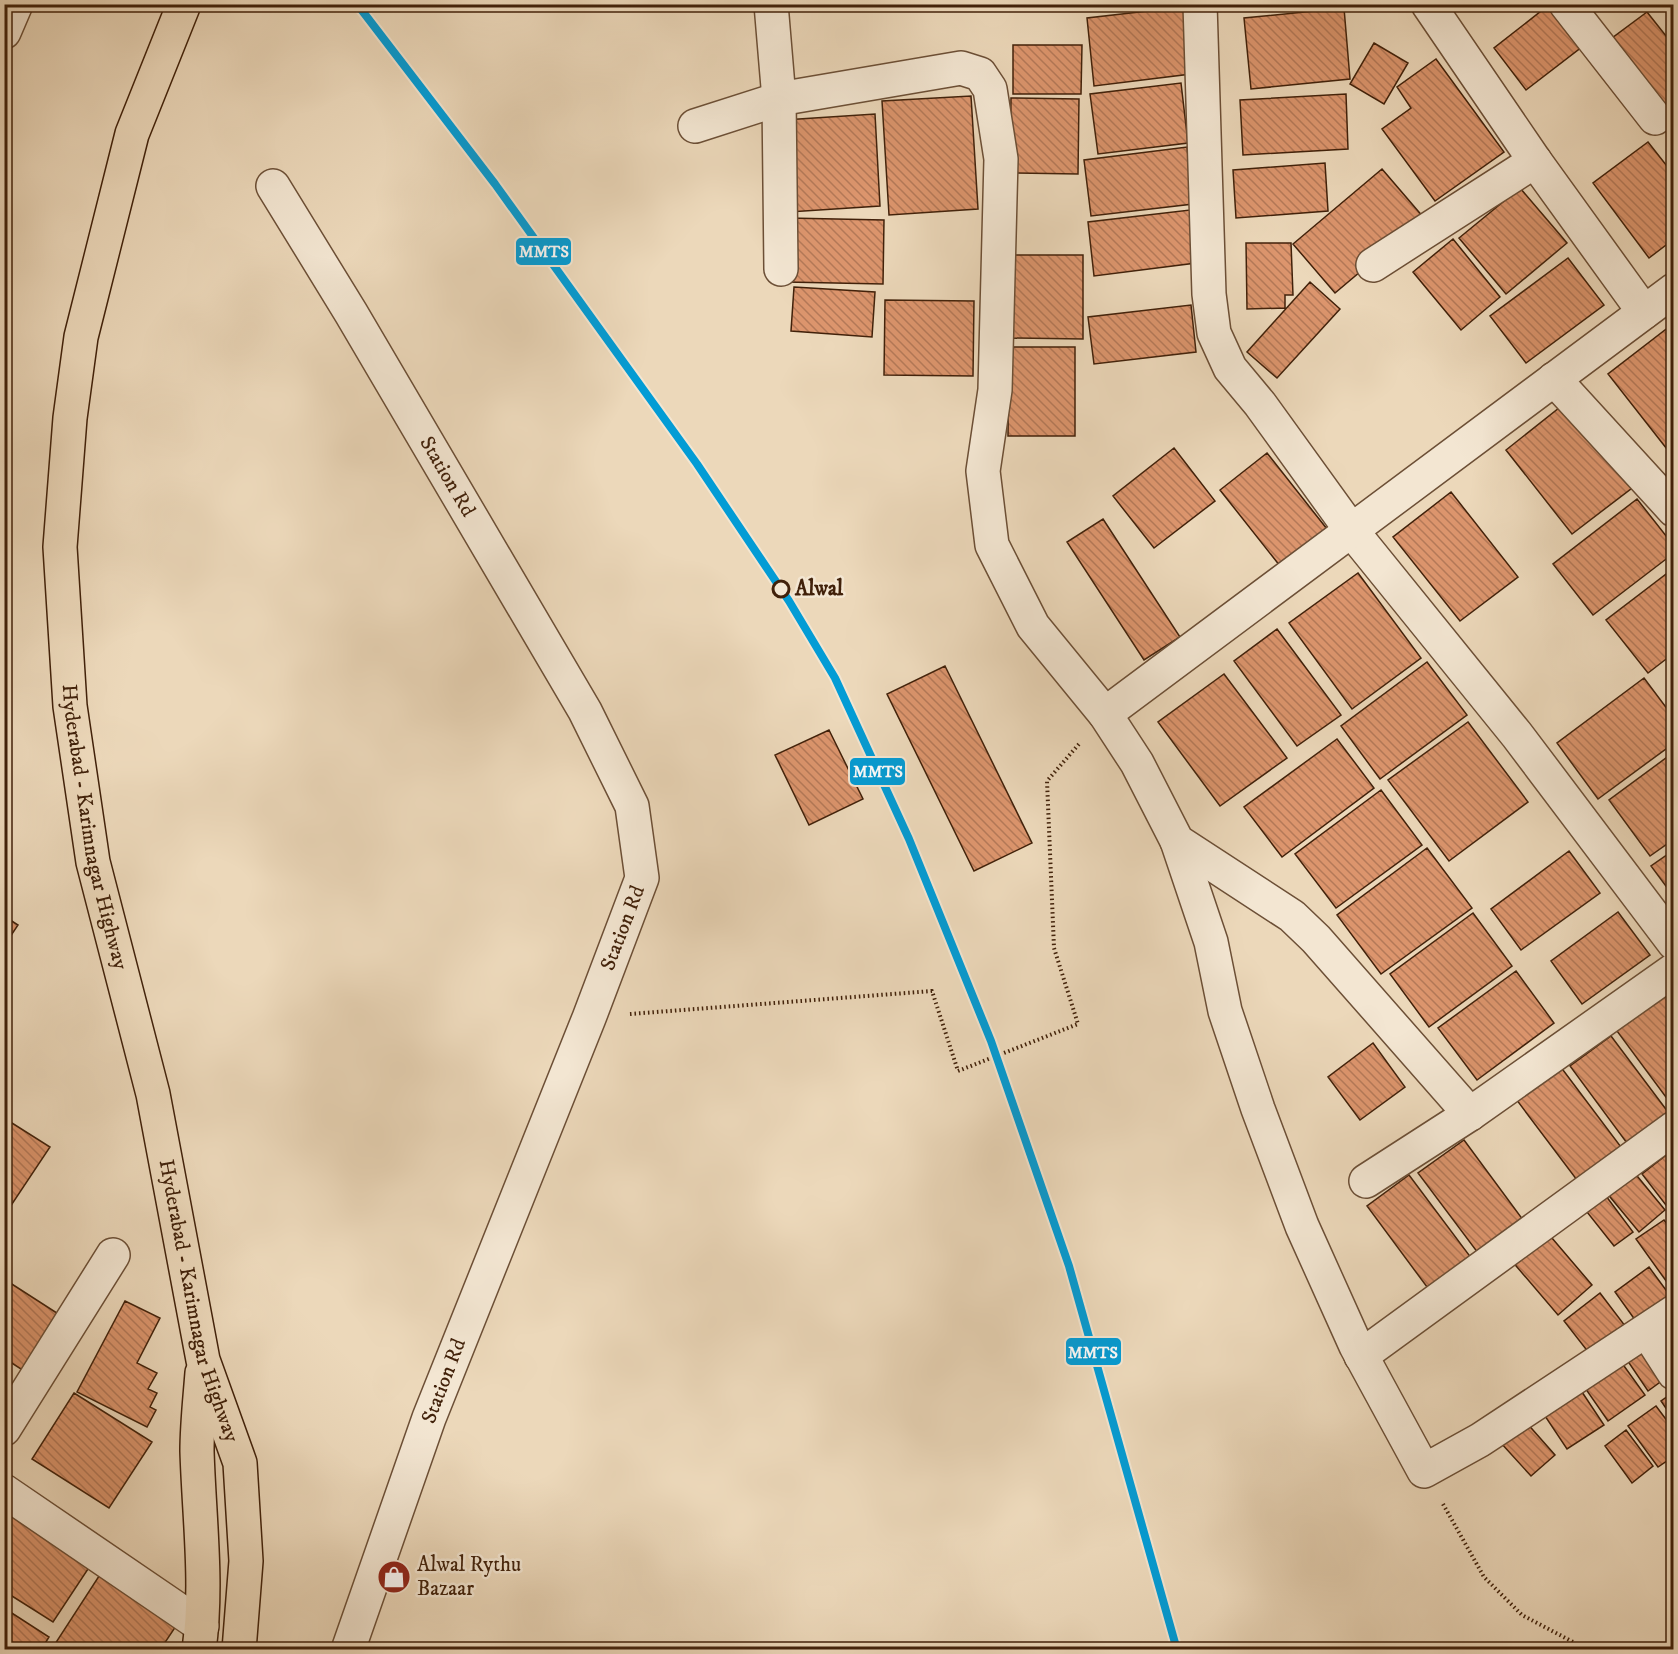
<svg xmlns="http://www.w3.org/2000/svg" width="1678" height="1654" font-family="'IM FELL DW Pica',serif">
<defs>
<pattern id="building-back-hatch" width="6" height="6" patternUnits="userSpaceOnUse" patternTransform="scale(1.5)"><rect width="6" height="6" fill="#dc956d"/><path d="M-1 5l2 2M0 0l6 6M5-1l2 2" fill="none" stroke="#b47958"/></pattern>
</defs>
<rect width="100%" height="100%" fill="#ecd8ba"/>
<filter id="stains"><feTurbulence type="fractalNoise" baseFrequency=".00333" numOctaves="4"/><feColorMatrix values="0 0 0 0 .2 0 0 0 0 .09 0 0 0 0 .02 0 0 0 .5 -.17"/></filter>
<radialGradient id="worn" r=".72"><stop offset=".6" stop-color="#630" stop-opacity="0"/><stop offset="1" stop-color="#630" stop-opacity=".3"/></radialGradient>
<path fill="url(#building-back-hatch)" stroke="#41210a" stroke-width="1.5" d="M1550 4H1557L1587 43 1526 90 1494 48Z
M1183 7 1191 74 1094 86 1087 18Z
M1344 8 1350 79 1251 89 1244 18Z
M1647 12 1674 46V113L1662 121 1604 44Z
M1374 43 1408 63 1384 104 1350 84Z
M1013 45H1082L1081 94H1013Z
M1436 59 1504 152 1435 201 1382 129 1411 108 1397 87Z
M1181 83 1188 143 1098 154 1090 94Z
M1346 94 1348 149 1243 155 1240 100Z
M971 96 978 209 889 215 882 101Z
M1011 98 1079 99 1078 174 1010 173Z
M875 114 880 206 789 212 784 120Z
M1648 142 1674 175V239L1649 258 1593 183Z
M1187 147 1193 204 1091 216 1084 160Z
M1325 163 1328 211 1236 218 1233 170Z
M1382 169 1424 218 1335 293 1293 244Z
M1520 188 1567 243 1506 294 1459 238Z
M1190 210 1196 263 1094 276 1088 222Z
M788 218 884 220 883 284 786 282Z
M1453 239 1500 297 1461 330 1413 272Z
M1246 243H1291L1293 295H1285V308L1247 309Z
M1009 255H1083V339L1008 338Z
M1568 258 1604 305 1526 363 1490 316Z
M1310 282 1340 309 1277 378 1247 352Z
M794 287 875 292 872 337 791 331Z
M885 300 974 301 973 376 884 375Z
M1191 305 1196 352 1094 364 1088 317Z
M1674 323V458L1608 374Z
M1009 347H1075V436H1008Z
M1569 400 1636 485 1572 534 1506 450Z
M1174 448 1215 501 1154 548 1113 496Z
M1267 453 1327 529 1280 566 1220 490Z
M1451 492 1518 577 1460 621 1393 537Z
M1637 499 1674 546V553L1593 615 1553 564Z
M1103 519 1180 637 1144 660 1067 542Z
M1674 568V653L1648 673 1606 620Z
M1358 573 1421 658 1352 709 1289 623Z
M1277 629 1341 715 1297 746 1234 661Z
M1427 662 1467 715 1380 779 1341 726Z
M945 666 1032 843 974 871 887 694Z
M1224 674 1287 758 1220 806 1158 722Z
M1644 678 1674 718V743L1598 799 1557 743Z
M1468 722 1528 802 1449 861 1388 780Z
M829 730 863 799 809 825 775 755Z
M1337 739 1374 788 1282 857 1244 807Z
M1674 752V839L1650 856 1609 800Z
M1381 790 1422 845 1336 908 1295 854Z
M1427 848 1472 908 1381 974 1337 915Z
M1674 850V897L1651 866Z
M1569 851 1600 893 1521 950 1491 909Z
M1618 912 1650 955 1582 1004 1551 961Z
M1473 913 1512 966 1429 1027 1390 974Z
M4 916 18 925 4 946Z
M1516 971 1554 1023 1477 1080 1438 1028Z
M1666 988 1674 999V1108L1614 1027Z
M1611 1036 1674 1120 1635 1154 1570 1066Z
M1373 1043 1405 1087 1360 1120 1328 1077Z
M1560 1066 1630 1159 1586 1192 1516 1099Z
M4 1118 50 1147 4 1216Z
M1464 1140 1529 1228 1484 1261 1418 1173Z
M1674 1149V1206L1669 1209 1642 1174Z
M1633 1171 1665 1210 1639 1232 1606 1192Z
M1409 1175 1472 1259 1430 1291 1367 1206Z
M1603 1192 1633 1232 1614 1246 1583 1207Z
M1664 1220 1674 1233V1292L1636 1239Z
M1546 1231 1592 1285 1558 1315 1511 1260Z
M1649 1267 1674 1301 1643 1331 1615 1292Z
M4 1279 60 1315 24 1371 4 1358Z
M1600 1293 1632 1335 1596 1362 1564 1321Z
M125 1301 160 1318 137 1363 157 1373 148 1389 157 1393 150 1407 156 1410 147 1427 77 1392Z
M1643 1341 1667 1377 1648 1391 1623 1354Z
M1619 1359 1645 1395 1608 1421 1583 1385Z
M1582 1392 1604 1425 1567 1449 1545 1416Z
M1674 1392V1420L1661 1401Z
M74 1393 152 1442 109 1508 32 1459Z
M1656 1406 1674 1430V1456L1658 1467 1628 1426Z
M1525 1421 1555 1455 1531 1476 1501 1443Z
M1626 1430 1653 1466 1632 1483 1605 1446Z
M8 1513 90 1566 53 1622 4 1591V1519Z
M101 1573 178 1623 160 1650H57L53 1647Z
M4 1608 49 1637 41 1650H4Z"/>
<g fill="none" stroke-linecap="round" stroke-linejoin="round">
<defs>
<g id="minor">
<path d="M771 4 779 99 781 269"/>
<path d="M1200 4 1209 294 1214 333 1230 368 1260 404 1351 530 1517 735 1674 943"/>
<path d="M1428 4 1535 161 1644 312"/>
<path d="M1566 4 1655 118"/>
<path d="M4 32 16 4"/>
<path d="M695 126 779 99 961 68 980 74 990 89 1001 159 995 390 983 471 992 545 1033 626 1105 714 1137 763 1177 841 1292 916 1316 939 1470 1114"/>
<path id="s1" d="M273 186 351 313 585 711 632 806 642 878 589 1018 429 1418 348 1650"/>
<path d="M1373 265 1535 161"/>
<path d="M1554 379 1674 510"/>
<path d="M1105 714 1674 290"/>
<path d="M1177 841 1211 942 1225 1011 1258 1109 1302 1226 1356 1346 1424 1471 1480 1440 1674 1312"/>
<path d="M1366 1181 1470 1114 1674 970"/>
<path d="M1647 1331 1674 1373"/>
<path d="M1361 1356 1674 1128"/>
<path d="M4 1429 113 1255"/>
<path d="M4 1491 202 1626"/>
</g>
<g id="major">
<path id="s2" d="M184 4 132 134 81 337 70 418 60 547 70 706 93 862 153 1094 203 1360 240 1463 246 1561 239 1650"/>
<path d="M199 1650C208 1584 199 1517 197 1451 197 1425 200 1399 202 1373"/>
</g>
</defs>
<use href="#minor" stroke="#6c4f36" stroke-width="36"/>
<use href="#major" stroke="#41210a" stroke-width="36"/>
<path stroke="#41210a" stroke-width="4" stroke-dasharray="1.5 3" stroke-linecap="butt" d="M630 1014 932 991 958 1071 1078 1024 1054 948 1047 781 1079 744
M1443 1504 1484 1577 1522 1615 1575 1643 1581 1650"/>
<use href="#minor" stroke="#f3e6d2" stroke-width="33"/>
<use href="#major" stroke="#ecd8ba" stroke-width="33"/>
<defs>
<path id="rail-1" d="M357 4 495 184 697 464 789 601 835 678 909 839 991 1041 1069 1266 1177 1650"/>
</defs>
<use href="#rail-1" stroke="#f3e6d2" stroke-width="12"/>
<use href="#rail-1" stroke="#039cd5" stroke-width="8"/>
</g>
<defs>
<symbol id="shop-disc" viewBox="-11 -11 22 22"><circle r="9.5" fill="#8f2418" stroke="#f3e6d2"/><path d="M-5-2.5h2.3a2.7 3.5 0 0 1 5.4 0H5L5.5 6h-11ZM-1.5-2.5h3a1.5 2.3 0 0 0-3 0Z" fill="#fff"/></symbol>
</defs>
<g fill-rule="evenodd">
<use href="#shop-disc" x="375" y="1558" width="38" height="38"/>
</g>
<circle fill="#f3e6d2" stroke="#41210a" stroke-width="3" cx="781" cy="589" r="8"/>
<g text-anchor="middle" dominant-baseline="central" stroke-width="5" stroke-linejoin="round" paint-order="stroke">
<g font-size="21" fill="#41210a" stroke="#f3e6d2">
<text stroke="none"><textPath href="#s1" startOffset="339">Station Rd</textPath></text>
<text stroke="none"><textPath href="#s2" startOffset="843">Hyderabad - Karimnagar Highway</textPath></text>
<text transform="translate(623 928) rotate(-69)">Station Rd</text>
<text stroke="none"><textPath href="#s2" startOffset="1329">Hyderabad - Karimnagar Highway</textPath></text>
<text transform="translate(444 1381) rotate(-69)">Station Rd</text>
</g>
<g font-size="21" font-weight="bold" fill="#41210a" stroke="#f3e6d2" text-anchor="start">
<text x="795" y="589">Alwal</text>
</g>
<g font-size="21" fill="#41210a" stroke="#f3e6d2" text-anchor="start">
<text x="417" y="1565">Alwal Rythu<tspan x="417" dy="24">Bazaar</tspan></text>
</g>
</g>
<g stroke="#f3e6d2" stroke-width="2">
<rect x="515" y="237" width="57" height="29" rx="6" fill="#039cd5"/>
<rect x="849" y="757" width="57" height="29" rx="6" fill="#039cd5"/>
<rect x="1065" y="1337" width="57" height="29" rx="6" fill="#039cd5"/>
</g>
<g font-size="16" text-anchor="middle" font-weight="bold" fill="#fff">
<text x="544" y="257">MMTS</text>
<text x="878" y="777">MMTS</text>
<text x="1093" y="1358">MMTS</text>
</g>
<rect width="1678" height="1654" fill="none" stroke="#ecd8ba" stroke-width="24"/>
<rect x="6" y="6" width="1666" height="1642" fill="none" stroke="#41210a" stroke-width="3"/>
<rect x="12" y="12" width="1654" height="1630" fill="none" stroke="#41210a" stroke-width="1.5"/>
<rect width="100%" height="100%" filter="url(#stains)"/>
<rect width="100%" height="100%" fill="url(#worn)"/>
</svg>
